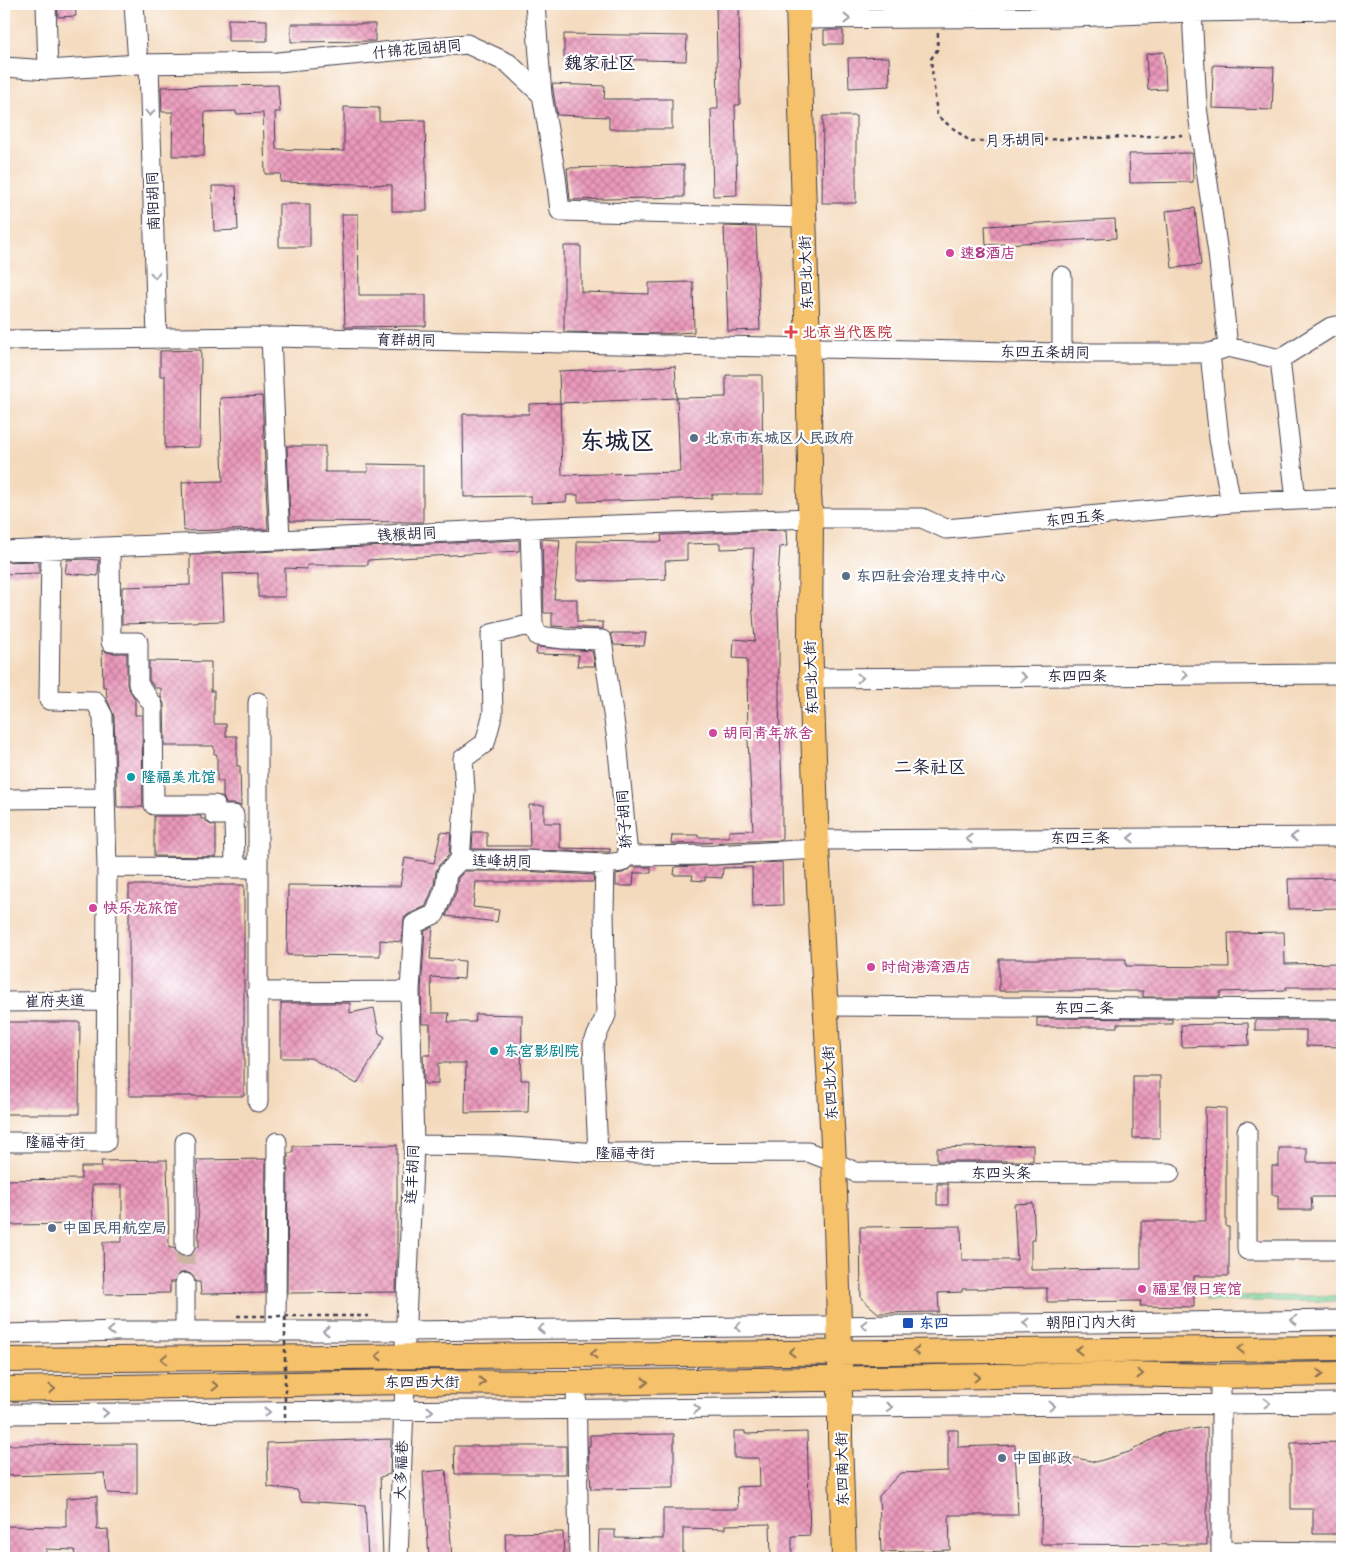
<svg xmlns="http://www.w3.org/2000/svg" width="1346" height="1562" font-family="'Shantell Sans','LXGW WenKai TC',sans-serif">
<defs>
<pattern id="garden-dots" width="8" height="8" patternUnits="userSpaceOnUse" patternTransform="scale(1.25)"><rect width="8" height="8" fill="#86dfa5"/><path d="M2 2h.1M6 6h.1" fill="none" stroke="#73bf8f" stroke-width="1.8" stroke-linecap="round"/></pattern>
<pattern id="building-cross-hatch" width="8" height="8" patternUnits="userSpaceOnUse" patternTransform="scale(1.25)"><rect width="8" height="8" fill="#eb98bb"/><path d="M0 0l8 8M0 8l8-8" fill="none" stroke="#be7c99"/></pattern>
</defs>
<rect width="100%" height="100%" fill="#fff"/>
<filter id="ink" filterUnits="userSpaceOnUse"><feTurbulence type="fractalNoise" baseFrequency=".02" numOctaves="2"/><feDisplacementMap in="SourceGraphic" scale="10" xChannelSelector="R" yChannelSelector="G"/><feConvolveMatrix kernelMatrix="1 2 1 2 8 2 1 2 1" color-interpolation-filters="sRGB"/></filter>
<filter id="wash" filterUnits="userSpaceOnUse"><feTurbulence type="fractalNoise" baseFrequency=".0096" numOctaves="4" result="noise"/><feDisplacementMap in="SourceGraphic" scale="20" xChannelSelector="R" yChannelSelector="G"/><feGaussianBlur stdDeviation="1.12" result="paint"/><feColorMatrix in="noise" values="0 0 0 0 0 0 0 0 0 0 0 0 0 0 0 0 0 1.4 0 .05"/><feComposite in="paint" operator="in"/></filter>
<g filter="url(#wash)">
<rect width="100%" height="100%" fill="#f4dabd"/>
<path fill="url(#garden-dots)" stroke="#548070" d="M1206 1296H1342V1301H1206Z"/>
<g id="blocks">
<path fill="url(#building-cross-hatch)" d="M57 4H75L76 16 58 17Z
M716 4H739L740 105H735L737 195 713 196 711 109H718Z
M228 19 267 20V41H228Z
M291 24H375V41L291 42Z
M824 30H843V44H824Z
M564 34 687 36 686 61 564 58Z
M1164 52 1166 89 1148 90 1146 54Z
M889 57 890 86 849 88 848 58Z
M1213 65 1274 67 1272 110 1212 108Z
M552 84 605 86 604 99H672V129H609V117L557 115Z
M278 85 280 112H275L276 149 344 151V107L379 108V121L425 120 427 211H392V185L280 182 281 174H265L263 113 236 114V111L205 112 204 156H172L173 112H162L161 87Z
M823 116H856V203H822Z
M1192 153 1193 182 1130 183 1129 154Z
M684 165V197L570 200 567 168Z
M212 186H236L238 230 214 231Z
M279 204H310V247H279Z
M1195 208 1201 265 1172 268 1166 211Z
M342 214H358L359 295H426V326L345 327Z
M1115 219 1116 238 986 245 985 226Z
M724 226 756 227 760 330 728 331Z
M564 246H581V292L649 294V283L693 282 694 332 660 334 564 332Z
M201 350 200 447 165 448V376H160V351Z
M675 366 677 398 560 403 559 371Z
M726 375H762L763 494H712V498L578 502V495H567L566 502 531 503V496L464 497 463 414H529V404L560 403 562 475 680 472 677 398 726 397Z
M262 396 268 529 184 531 182 482 223 481 220 398Z
M287 446H325V472H368L367 464 423 465V522L290 521Z
M786 530 787 546 780 547 777 590 779 639V704L782 787V840L671 844 672 835H698V837H729V831L753 830 748 741 747 659 733 658 734 639 755 641 751 588 754 548 720 549V543L687 544V560L665 561 666 579 613 581 577 580V541L662 542 661 535Z
M542 539 560 540 554 599H577V622H603V629L552 626V613H544Z
M519 540V551L368 560V565H307V569L285 568V597H258V573L222 574 224 621 122 624V587L190 585V555Z
M85 559 99 560 98 576 65 573 67 560Z
M39 561V573L4 574V562Z
M611 633H646L644 646 614 645Z
M537 647 592 651 595 666H577L579 655 536 654Z
M102 650 111 653H127V685L135 699V715H142L143 807H117L114 716 107 699 106 687H103Z
M149 661 211 662V691H214V724H226V736H237V766H240L241 806 234 804H226L223 797V781H217V754H214V746H165L164 704 161 697V688H155L149 680Z
M529 805H544V823H560V848L610 849V852L472 849 473 832H487V846H530Z
M154 816H201V819H205L209 824 216 826V857L154 856Z
M441 832 451 833 449 855 439 865 436 871 434 885 426 906 409 914 404 918 402 942 380 940V956L287 955 288 885 400 886 405 858 434 863Z
M782 862 783 905 753 906 752 867 723 868 722 878 705 877V881L692 880 693 875H674L675 867Z
M632 867H651V873H634L633 886H616V874L623 873Z
M465 871H523L594 875 593 882H476L473 907 499 910 497 922 446 916 456 892 458 878Z
M1342 878V908L1289 909 1288 879Z
M129 885H244V1096H129Z
M433 927 430 959 465 961 464 979 431 977 432 1013H449L448 1022H475L476 1014 522 1015 521 1080H529L528 1112 465 1113 466 1063H438V1084H424L423 1055H430V1024H422L421 991 425 931Z
M1284 932 1285 964 1342 963V987H1286V990L1220 992V997H1143V991H999V959H1126V966L1229 967 1228 933Z
M281 1003H350V1013L374 1008 379 1033 385 1037 357 1084 311 1058H281Z
M1037 1018 1172 1019V1024H1117V1027H1037Z
M1255 1020H1342V1047L1306 1046V1030H1255Z
M4 1022H80L79 1114H4Z
M1248 1023 1249 1045 1182 1047 1181 1025Z
M1133 1076H1160V1138H1133Z
M1205 1107 1226 1108V1227H1229V1276H1194V1307L1140 1306 1141 1301 1047 1302V1288L962 1289V1292L938 1293 939 1312 878 1313 861 1298 860 1227 961 1226 962 1260H1017L1014 1204 1033 1203 1035 1240H1031V1270L1141 1269V1221H1206Z
M397 1145V1260L396 1292 287 1293 288 1153H293V1146Z
M1033 1145V1161H937V1148Z
M1279 1148H1307V1162H1342V1197H1311L1312 1210H1278V1195H1272V1166H1279Z
M266 1159 265 1293 201 1294 200 1282H196L191 1274 185 1272 179 1274 174 1282H170V1293L104 1294 103 1242H122V1185H92L93 1224 4 1225V1180L81 1179V1167H102L101 1161 167 1160 169 1248H174L179 1255 185 1257 191 1255 196 1247H199L197 1160Z
M937 1184H948V1205H937Z
M1207 1427V1545L1041 1544 1042 1451 1096 1462 1129 1452 1164 1433Z
M948 1430H958V1447L1015 1445 1018 1515H949L950 1550 881 1552 879 1496 900 1473 948 1471Z
M734 1431H745V1434L807 1432 810 1535 792 1536V1558H771L770 1524 725 1525V1529L683 1528V1558H598L599 1530H615V1538L663 1539V1509H738L737 1487 760 1486 759 1458H734Z
M674 1434V1488L591 1489 588 1446H590V1435Z
M391 1439 390 1474 380 1477 383 1558H368L365 1505 301 1501 297 1490 268 1487 267 1443Z
M1342 1442V1534H1313V1509H1291V1443Z
M137 1444V1494L107 1493 104 1473 6 1476V1445Z
M454 1446H566V1474H455Z
M446 1470 452 1558H429L423 1472Z
M97 1496V1530L108 1529 109 1558H74L75 1550 46 1549V1558H4V1526L66 1527V1498Z
M563 1532 564 1558H506L505 1533Z"/>
</g>
</g>
<g filter="url(#ink)">
<use href="#blocks" fill-opacity="0" stroke="#423e4e" stroke-width="1"/>
<g fill="none" stroke-linecap="round" stroke-linejoin="round">
<path stroke="#cab5a3" stroke-width="19" stroke-dasharray="19 9" stroke-linecap="butt" d="M185 1246V1283"/>
<defs>
<path id="minor" d="M46 4 48 70
M134 4 138 64
M535 4 542 95
M1192 12 1197 107 1218 253 1228 347
M798 19 1074 17 1192 12 1342 10
M149 64 157 339
M4 67 48 70 138 64 278 62 467 44 508 63 542 95 556 176 560 211 804 217
M1062 276V353
M271 337 280 540
M4 340 271 337 1062 353H1210L1228 347 1280 359
M1210 353 1219 439 1231 503
M1280 359 1296 500
M1280 359 1331 327 1342 325
M530 528 533 624 538 636 564 639 602 640 617 740 628 856 621 862 605 864 604 912 606 1015 593 1044 598 1153
M110 548 111 642H138V684L153 705 154 805H215V815H234L235 868
M4 551 280 540 530 528 811 518H922L946 529 1231 503 1342 498
M811 678 1342 674
M258 702V1102
M4 799 105 798
M817 840 1342 837
M628 856 713 855 817 849
M460 860 465 790 463 759 485 743 493 713 491 634 533 624
M107 867 246 868
M257 992 410 991
M4 1002 107 1001
M826 1006 1342 1009
M1247 1131V1250H1342
M4 1142H106L107 867 103 716 95 701 49 700 51 551
M185 1142V1246
M414 1145 498 1146 598 1153 808 1152 834 1162 855 1172 1170 1173
M185 1283V1331
M276 1332 277 1142
M4 1334 120 1331H404L1342 1320
M405 1342 414 1145 410 991 414 924 435 914 445 888 447 873 460 860H523L605 864
M576 1383 579 1558
M4 1414 1342 1403
M1221 1551 1342 1552
M398 1558 405 1382
M1221 1558V1376"/>
<path id="major" d="M798 4 808 348 810 467 809 495 811 518 810 637 817 849 834 1162 840 1352V1437L844 1558
M4 1360 1342 1348
M4 1389 405 1382 576 1383 1115 1374 1221 1376 1342 1374"/>
</defs>
<use href="#minor" stroke="#423e4e" stroke-width="21"/>
<use href="#major" stroke="#423e4e" stroke-width="26"/>
<path stroke="#423e4e" stroke-width="2.5" stroke-dasharray="4 4" stroke-linecap="butt" d="M938 33 937 50 931 59 937 116 971 142 1184 135"/>
<use href="#minor" stroke="#fff" stroke-width="19"/>
<use href="#major" stroke="#f5c16b" stroke-width="24"/>
<path stroke="#423e4e" stroke-width="2.5" stroke-dasharray="4 4" stroke-linecap="butt" d="M237 1316H372
M285 1317V1423"/>
</g>
<defs><path id="oneway-chevron" d="M-2-3.5L2.5 0L-2 3.5" fill="none" stroke-width="1.6" stroke-linecap="round" stroke-linejoin="round" transform="scale(1.25)"/></defs>
<g stroke="#9c9ca7">
<use href="#oneway-chevron" transform="translate(847 19)"/>
<use href="#oneway-chevron" transform="translate(150 113) rotate(88)"/>
<use href="#oneway-chevron" transform="translate(155 275) rotate(88)"/>
<use href="#oneway-chevron" transform="translate(1185 675)"/>
<use href="#oneway-chevron" transform="translate(1023 677)"/>
<use href="#oneway-chevron" transform="translate(860 678)"/>
<use href="#oneway-chevron" transform="translate(1294 837) rotate(180)"/>
<use href="#oneway-chevron" transform="translate(1131 838) rotate(180)"/>
<use href="#oneway-chevron" transform="translate(969 839) rotate(180)"/>
<use href="#oneway-chevron" transform="translate(1294 1320) rotate(179)"/>
<use href="#oneway-chevron" transform="translate(1026 1323) rotate(179)"/>
<use href="#oneway-chevron" transform="translate(864 1325) rotate(179)"/>
<use href="#oneway-chevron" transform="translate(738 1327) rotate(179)"/>
<use href="#oneway-chevron" transform="translate(541 1329) rotate(179)"/>
<use href="#oneway-chevron" transform="translate(111 1331) rotate(179)"/>
<use href="#oneway-chevron" transform="translate(326 1331) rotate(180)"/>
<use href="#oneway-chevron" transform="translate(1267 1403) rotate(-1)"/>
<use href="#oneway-chevron" transform="translate(1052 1406) rotate(-1)"/>
<use href="#oneway-chevron" transform="translate(889 1407) rotate(-1)"/>
<use href="#oneway-chevron" transform="translate(697 1409)"/>
<use href="#oneway-chevron" transform="translate(430 1411)"/>
<use href="#oneway-chevron" transform="translate(267 1412) rotate(-1)"/>
<use href="#oneway-chevron" transform="translate(105 1413)"/>
</g>
<g stroke="#8c7253">
<use href="#oneway-chevron" transform="translate(1241 1349) rotate(180)"/>
<use href="#oneway-chevron" transform="translate(1079 1350) rotate(180)"/>
<use href="#oneway-chevron" transform="translate(916 1351) rotate(180)"/>
<use href="#oneway-chevron" transform="translate(792 1352) rotate(180)"/>
<use href="#oneway-chevron" transform="translate(594 1354) rotate(179)"/>
<use href="#oneway-chevron" transform="translate(379 1356) rotate(179)"/>
<use href="#oneway-chevron" transform="translate(164 1359) rotate(179)"/>
<use href="#oneway-chevron" transform="translate(1140 1374) rotate(1)"/>
<use href="#oneway-chevron" transform="translate(1320 1374) rotate(-1)"/>
<use href="#oneway-chevron" transform="translate(977 1377) rotate(-1)"/>
<use href="#oneway-chevron" transform="translate(482 1382)"/>
<use href="#oneway-chevron" transform="translate(645 1382) rotate(-1)"/>
<use href="#oneway-chevron" transform="translate(215 1386) rotate(-1)"/>
<use href="#oneway-chevron" transform="translate(52 1389) rotate(-1)"/>
</g>
</g>
<g fill="#d1479c" stroke="#fff" stroke-width="2">
<circle cx="950" cy="253" r="5"/>
<circle cx="713" cy="733" r="5"/>
<circle cx="93" cy="908" r="5"/>
<circle cx="871" cy="967" r="5"/>
<circle cx="1142" cy="1289" r="5"/>
</g>
<path fill="#e0444e" stroke="#fff" stroke-width="2" d="M788.5 324.5h5v5h5v5h-5v5h-5v-5h-5v-5h5z"/>
<g fill="#5c6f8a" stroke="#fff" stroke-width="2">
<circle cx="694" cy="438" r="5"/>
<circle cx="846" cy="576" r="5"/>
<circle cx="52" cy="1228" r="5"/>
<circle cx="1002" cy="1458" r="5"/>
</g>
<g fill="#0f9aa8" stroke="#fff" stroke-width="2">
<circle cx="131" cy="777" r="5"/>
<circle cx="494" cy="1051" r="5"/>
</g>
<rect fill="#1a4fb4" stroke="#fff" stroke-width="2" x="902" y="1317" width="12" height="12" rx="2.5"/>
<g text-anchor="middle" dominant-baseline="central" stroke-width="4.5" stroke-linejoin="round" paint-order="stroke">
<g font-size="15" fill="#22223b" stroke="#fff">
<text transform="translate(417 49) rotate(-5)">什锦花园胡同</text>
<text transform="translate(1015 140) rotate(-2)">月牙胡同</text>
<text transform="translate(153 201) rotate(-92)">南阳胡同</text>
<text transform="translate(806 273) rotate(-92)">东四北大街</text>
<text transform="translate(406 340) rotate(1)">育群胡同</text>
<text transform="translate(1045 352) rotate(1)">东四五条胡同</text>
<text transform="translate(1075 518) rotate(-6)">东四五条</text>
<text transform="translate(407 534) rotate(-3)">钱粮胡同</text>
<text x="1077" y="676">东四四条</text>
<text transform="translate(811 678) rotate(-92)">东四北大街</text>
<text transform="translate(624 819) rotate(-94)">轿子胡同</text>
<text x="1080" y="838">东四三条</text>
<text transform="translate(502 861) rotate(1)">连峰胡同</text>
<text transform="translate(55 1001) rotate(-1)">崔府夹道</text>
<text x="1084" y="1008">东四二条</text>
<text transform="translate(830 1083) rotate(-93)">东四北大街</text>
<text x="55" y="1142">隆福寺街</text>
<text x="625" y="1153">隆福寺街</text>
<text x="1001" y="1173">东四头条</text>
<text transform="translate(412 1174) rotate(-87)">连丰胡同</text>
<text transform="translate(1091 1322) rotate(-1)">朝阳门内大街</text>
<text x="422" y="1382">东四西大街</text>
<text transform="translate(842 1469) rotate(-91)">东四南大街</text>
<text transform="translate(401 1470) rotate(-88)">大多福巷</text>
</g>
<g font-size="15" font-weight="bold" fill="#b23c85" stroke="#fff" text-anchor="start">
<text x="960" y="253">速8酒店</text>
<text x="723" y="733">胡同青年旅舍</text>
<text x="103" y="908">快乐龙旅馆</text>
<text x="881" y="967">时尚港湾酒店</text>
<text x="1152" y="1289">福星假日宾馆</text>
</g>
<g font-size="15" font-weight="bold" fill="#be3a42" stroke="#fff" text-anchor="start">
<text x="802" y="332">北京当代医院</text>
</g>
<g font-size="15" font-weight="bold" fill="#4e5e75" stroke="#fff" text-anchor="start">
<text x="704" y="438">北京市东城区人民政府</text>
<text x="856" y="576">东四社会治理支持中心</text>
<text x="62" y="1228">中国民用航空局</text>
<text x="1012" y="1458">中国邮政</text>
</g>
<g font-size="15" font-weight="bold" fill="#0d838f" stroke="#fff" text-anchor="start">
<text x="141" y="777">隆福美术馆</text>
<text x="504" y="1051">东宫影剧院</text>
</g>
<g font-size="15" font-weight="bold" fill="#164399" stroke="#fff" text-anchor="start">
<text x="919" y="1323">东四</text>
</g>
<g font-size="18" fill="#22223b" stroke="#fff">
<text x="600" y="63">魏家社区</text>
<text x="930" y="767">二条社区</text>
</g>
<g font-size="25" font-weight="bold" fill="#22223b" stroke="#fff">
<text x="617" y="440">东城区</text>
</g>
</g>
<rect width="1346" height="1562" fill="none" stroke="#fff" stroke-width="20"/>
</svg>
